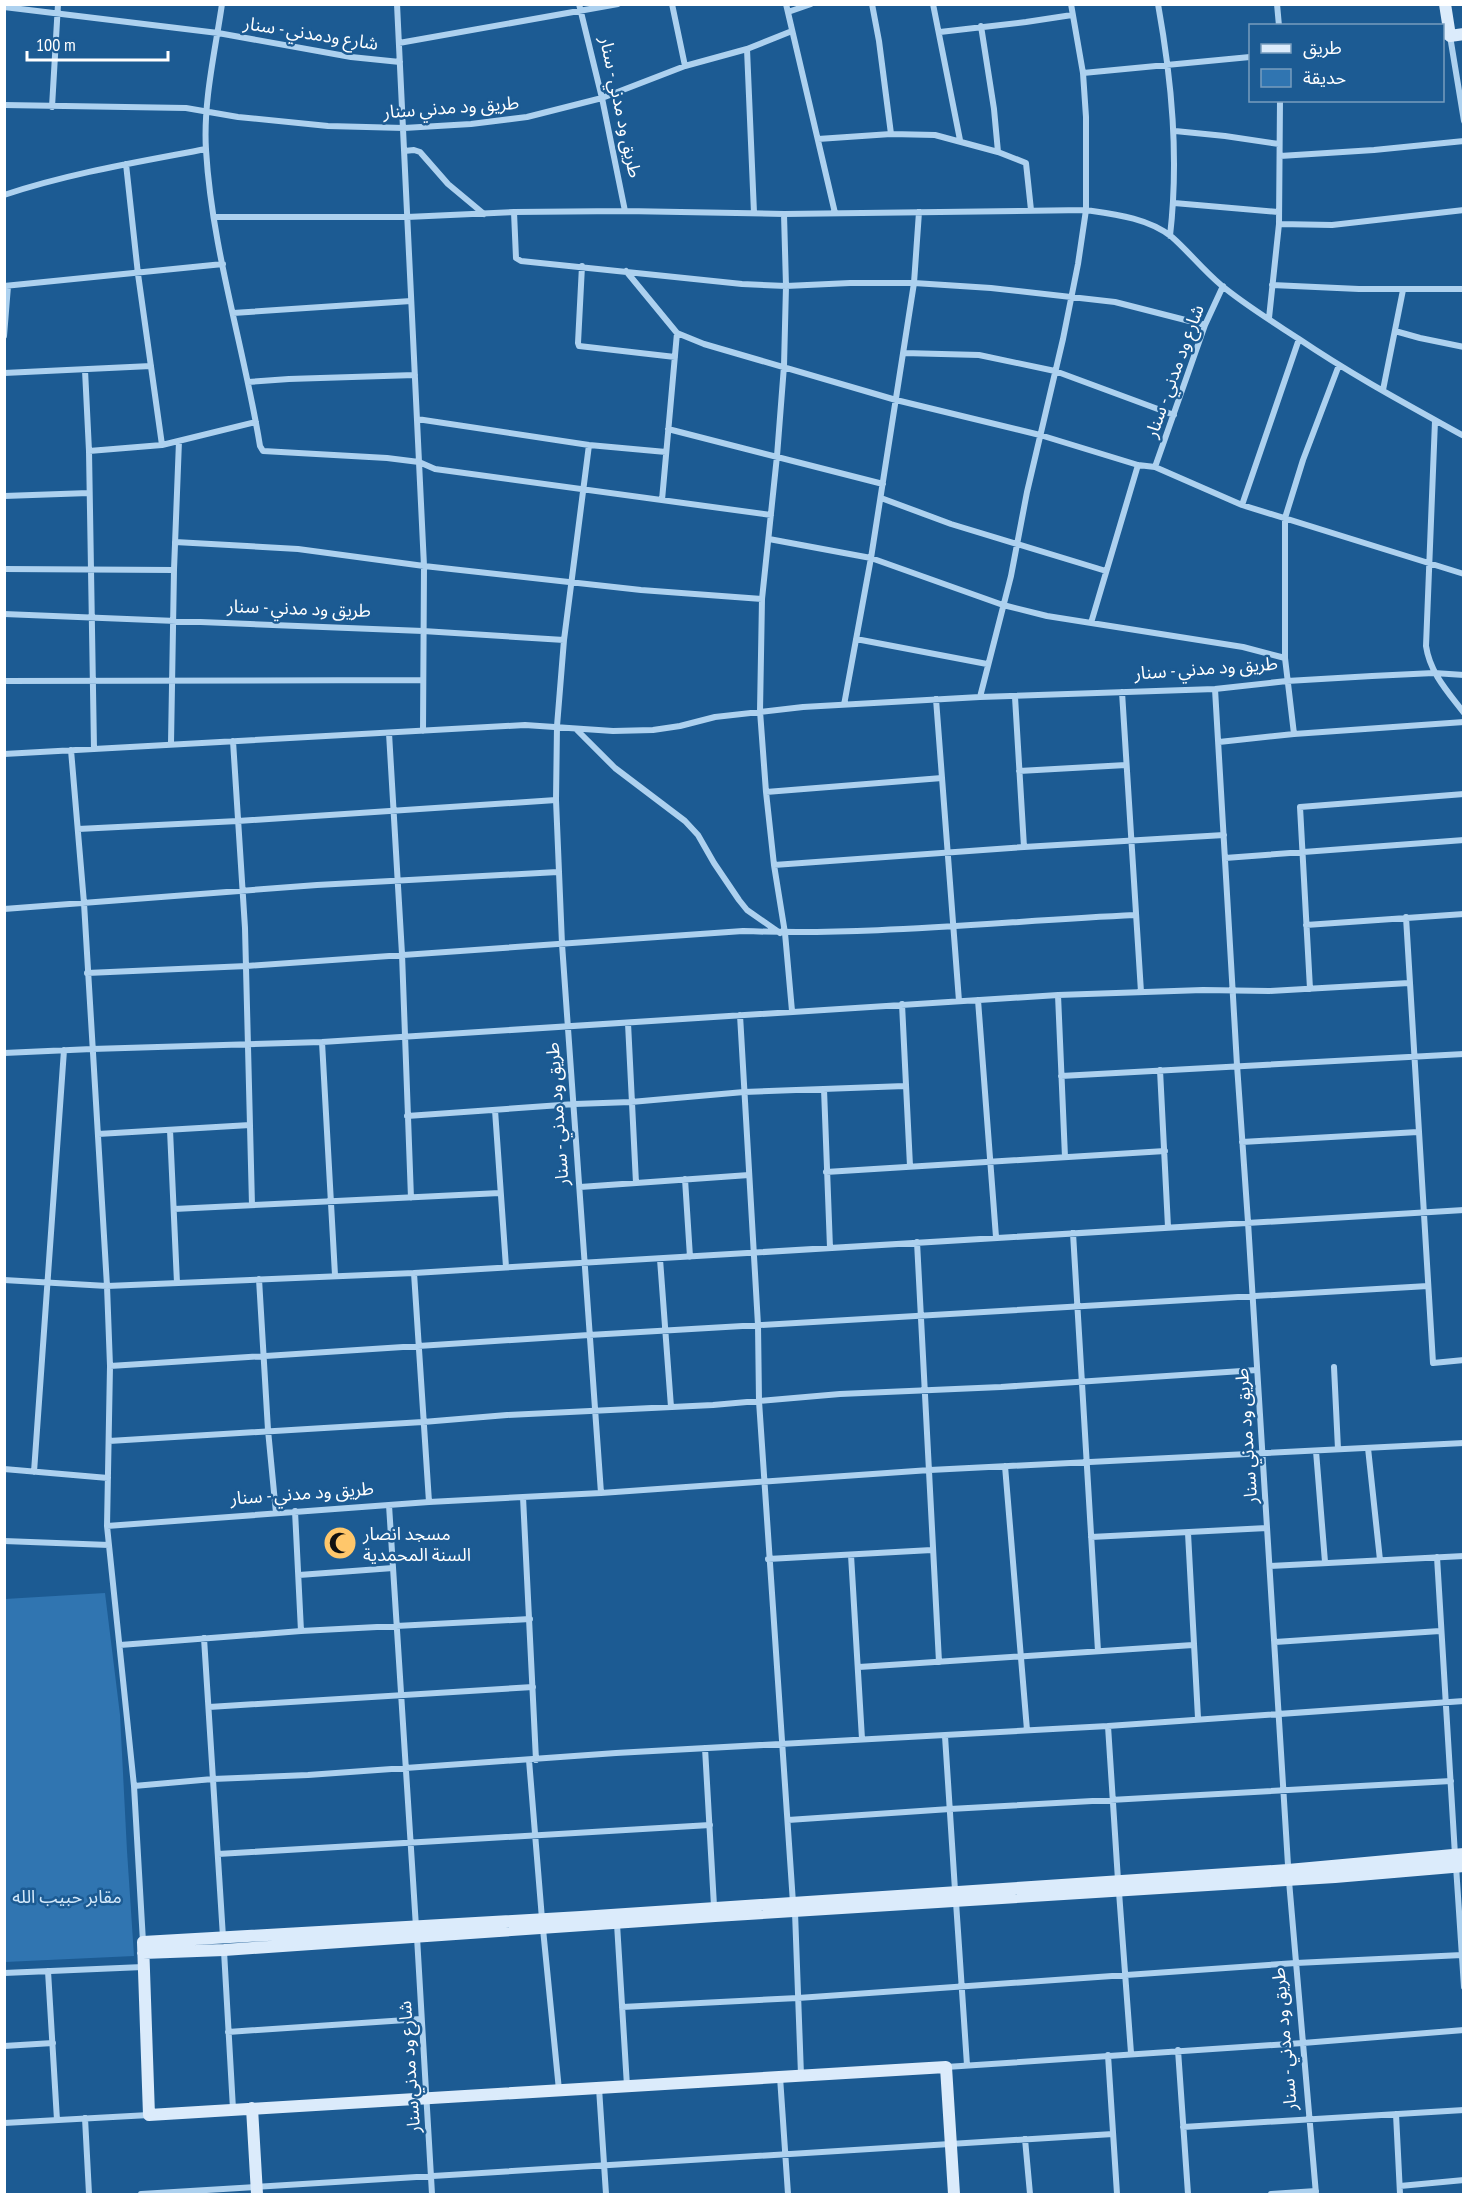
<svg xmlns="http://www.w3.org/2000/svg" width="1468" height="2199" font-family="'PT Sans Narrow','Noto Sans Arabic',sans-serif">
<rect width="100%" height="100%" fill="#1c5b93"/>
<path fill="#3075b1" d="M105 1593 120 1715 127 1851 134 1956 5 1962V1599Z"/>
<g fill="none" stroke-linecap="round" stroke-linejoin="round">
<path stroke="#add1ef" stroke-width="6" d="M222 4C215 52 203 102 206 150 212 250 244 347 260 446L263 451 387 458 419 462 435 469 771 515
M397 4 424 566 423 731
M579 4 602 98 625 211
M672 4 685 66
M786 4 835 213
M872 4 879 41 891 134
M933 4 960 140
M1158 4C1172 82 1179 158 1170 236
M1277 4 1279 26
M4 7 218 33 351 57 400 62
M788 12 811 4
M981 26 994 109 998 152
M940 32 1026 22 1072 15
M1442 37 1450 36 1464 121
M399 43 618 4
M747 49 754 213
M1083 73 1250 57
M4 105 186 108 238 117 328 126 404 128 471 124 527 117 602 98 685 66 747 49 792 31
M52 107 58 4
M1175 131 1225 136 1279 144
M818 139 891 134 935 135 998 152 1026 163 1031 210
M404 151 414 150 420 152 448 184 484 214
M1280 156 1374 150 1464 141
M126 164 138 274 162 445
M4 195C70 173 138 162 206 149
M1174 203 1278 212
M514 212 516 258 521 261 742 284 786 286 850 283H914L991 288 1115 302 1205 325
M784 214 786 286 784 366 777 456 762 599 760 711 766 792 774 865 785 933 792 1011
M215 217H407L514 212 625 211 784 214 1086 210C1114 214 1149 218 1172 237 1189 252 1203 270 1221 285 1245 305 1273 322 1299 339 1352 375 1408 405 1464 436
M1279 224 1332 225 1464 210
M582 266 578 343 579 346 675 357
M626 271 677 333 704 344 896 400 1040 435 1138 465 1155 467 1242 505 1464 574
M1272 285 1359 289H1464
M4 286 223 264
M233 313 411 301
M1269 318 1279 224 1280 100
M1395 331 1420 338 1464 347
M4 336 8 286
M904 353 979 355 1055 371 1174 415
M85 370 89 451 94 748
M4 373 151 366
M248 382 289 379 415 375
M1383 390 1403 290
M417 419 589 445 666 452
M1435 421 1426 646C1430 673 1448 692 1464 713
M668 429 883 484
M589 445 564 640 557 726 556 800 562 944 601 1493
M89 451 162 445 256 422
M1155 467 1205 325 1223 286
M4 496 89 493
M881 498 951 524 1106 571
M662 500 677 333
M1242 505 1299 339
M769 539 871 558 1003 605 1047 616 1243 647 1285 658
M175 542 298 549 424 566 641 590 762 599
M4 569 174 570
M4 614 423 631 564 640
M1091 623 1138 465
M856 639 987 664
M4 681 423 680
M1215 689 1237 1065 1248 1222 1289 1881 1316 2194
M1122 692 1141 992
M980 697 1011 576 1027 492 1063 339 1078 264 1086 210V117L1083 73 1071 4
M1015 697 1024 847
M936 699 959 1001
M844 705 871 558 914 283 919 212
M576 729 615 768 685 821 698 835 714 863 739 900 747 910 780 933
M389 733 402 954 411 1198
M1294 734 1285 658V518L1303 460 1339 365
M233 741 245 928 252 1205
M1219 742 1294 734 1464 722
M171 743 174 570 179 441
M71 750 84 903 107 1286 110 1366 107 1526 134 1786 143 1942
M4 754 525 725 613 731 653 730 680 726 715 717 803 707 980 697 1215 689 1287 681 1372 676 1434 673 1464 675
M1019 771 1126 765
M766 792 942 778
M78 829 238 821 556 800
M1225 858 1464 840
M774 865 1024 847 1224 835
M4 909 317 885 558 872
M1406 917 1433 1363 1464 1360
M1306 925 1464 914
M87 973 247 966 743 931C874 936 1004 921 1135 915
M1310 989 1300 807 1464 794
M1058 995 1065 1157
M978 1000 996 1237
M902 1004 910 1166
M740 1015 758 1325 759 1401 793 1903
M628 1023 636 1183
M322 1042 335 1275
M4 1053 92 1049 322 1042 1058 995 1203 990 1269 991 1409 983
M1160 1070 1168 1227
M1061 1076 1464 1054
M824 1089 830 1248
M495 1110 506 1267
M407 1116 575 1104 631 1102 744 1092 905 1086
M170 1130 177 1283
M98 1134 250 1125
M1242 1142 1418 1132
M826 1172 1165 1151
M685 1179 690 1257
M580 1187 749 1175
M174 1209 500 1193
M1073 1233 1098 1651
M917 1242 939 1662
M660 1259 671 1407
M414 1273 429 1502
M259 1279 268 1430 276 1513
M4 1280 107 1286 414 1273 1464 1210
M110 1366 589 1335 1428 1286
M1334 1367 1338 1449
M109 1441 423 1422 507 1415 713 1405 840 1394 1001 1387 1257 1370
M1368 1448 1380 1560
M1316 1451 1325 1562
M1005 1466 1027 1730
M4 1469 108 1478
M34 1472 64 1050
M523 1497 536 1760
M389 1505 416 1927
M295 1511 301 1631
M107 1526 429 1502 601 1493 930 1470 1464 1443
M1188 1533 1198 1718
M1091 1537 1267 1528
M4 1541 109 1545
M851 1555 862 1739
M1437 1557 1455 1855
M768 1559 932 1550
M1270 1566 1464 1556
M299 1575 393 1568
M204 1638 223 1937
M1275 1642 1440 1631
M120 1645 301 1631 530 1619
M859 1667 1193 1645
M209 1707 533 1687
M1108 1726 1118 1880
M945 1736 955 1890
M705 1748 714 1906
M529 1760 542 1919
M134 1786 213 1779 308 1775 616 1753 1108 1726 1464 1701
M788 1820 950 1809 1451 1781
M218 1854 710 1825
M1456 1866 1464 1987
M1119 1892 1131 2053
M956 1902 967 2065
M795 1912 801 2075
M617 1924 627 2086
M543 1929 559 2090
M417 1937 432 2194
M224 1951 233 2109
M48 1971 57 2120
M4 1973 143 1967
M622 2007 798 1998 1296 1963 1462 1955
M228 2032 421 2019
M4 2046 53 2043
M1178 2050 1188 2194
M1108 2055 1117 2194
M946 2067 1303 2043 1464 2030
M780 2077 788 2194
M599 2088 606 2194
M1396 2114 1400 2194
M85 2118 89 2194
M4 2123 149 2115
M1183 2127 1464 2110
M1025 2139 1030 2194
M1400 2186 1464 2180
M141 2194 1113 2134
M1271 2194 1316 2191"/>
<path stroke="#dbebfb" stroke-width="12" d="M1445 4 1450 36 1464 34
M143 1953 224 1950 715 1916 1335 1877 1464 1866
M252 2108 257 2194
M954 2194 946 2067 149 2115 143 1942 581 1917 1288 1870 1464 1854"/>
</g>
<defs>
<symbol id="mosque-disc" viewBox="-11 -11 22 22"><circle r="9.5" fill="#ffc76b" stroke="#1c5b93"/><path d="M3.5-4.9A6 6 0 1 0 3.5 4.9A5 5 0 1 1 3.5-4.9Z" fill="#111"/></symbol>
</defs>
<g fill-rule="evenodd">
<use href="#mosque-disc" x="321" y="1524" width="38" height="38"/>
</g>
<g text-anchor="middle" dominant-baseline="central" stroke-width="5" stroke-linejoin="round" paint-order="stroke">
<g font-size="18" fill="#fff" stroke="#1c5b93">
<text transform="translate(311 33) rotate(9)">شارع ودمدني - سنار</text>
<text transform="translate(451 107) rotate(-4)">طريق ود مدني سنار</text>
<text transform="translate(621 107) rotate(78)">طريق ود مدني - سنار</text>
<text transform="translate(1174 371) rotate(-70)">شارع ود مدني - سنار</text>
<text transform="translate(299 608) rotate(2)">طريق ود مدني - سنار</text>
<text transform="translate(1206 668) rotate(-4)">طريق ود مدني - سنار</text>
<text transform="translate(557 1114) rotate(-94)">طريق ود مدني - سنار</text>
<text transform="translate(1246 1436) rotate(-94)">طريق ود مدني سنار</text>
<text transform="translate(302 1493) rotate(-4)">طريق ود مدني - سنار</text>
<text transform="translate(1284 2039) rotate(-95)">طريق ود مدني - سنار</text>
<text transform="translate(409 2067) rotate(-94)">شارع ود مدني سنار</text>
</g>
<g font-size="18" fill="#fff" stroke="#1c5b93" text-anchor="start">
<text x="363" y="1533">مسجد انصار<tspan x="363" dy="21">السنة المحمدية</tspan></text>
</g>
<g font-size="18" fill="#d4e9fa" stroke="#1c5b93">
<text x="67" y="1896">مقابر حبيب الله</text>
</g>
</g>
<rect width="1468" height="2199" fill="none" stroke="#ffffff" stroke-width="12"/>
<rect x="1249" y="24" width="195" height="78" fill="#1c5b93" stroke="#779dbe" stroke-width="1.5"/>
<rect x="1261" y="44" width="30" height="9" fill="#dbebfb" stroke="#779dbe" stroke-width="1.5"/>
<text x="1303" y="54" font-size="18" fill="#ffffff">طريق</text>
<rect x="1261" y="69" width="30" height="18" fill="#3075b1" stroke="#779dbe" stroke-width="1.5"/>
<text x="1303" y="84" font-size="18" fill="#ffffff">حديقة</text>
<path d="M27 51v9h141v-9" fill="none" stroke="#ffffff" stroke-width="3"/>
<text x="36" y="51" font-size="18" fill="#ffffff" stroke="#1c5b93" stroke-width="4.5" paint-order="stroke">100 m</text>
</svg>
